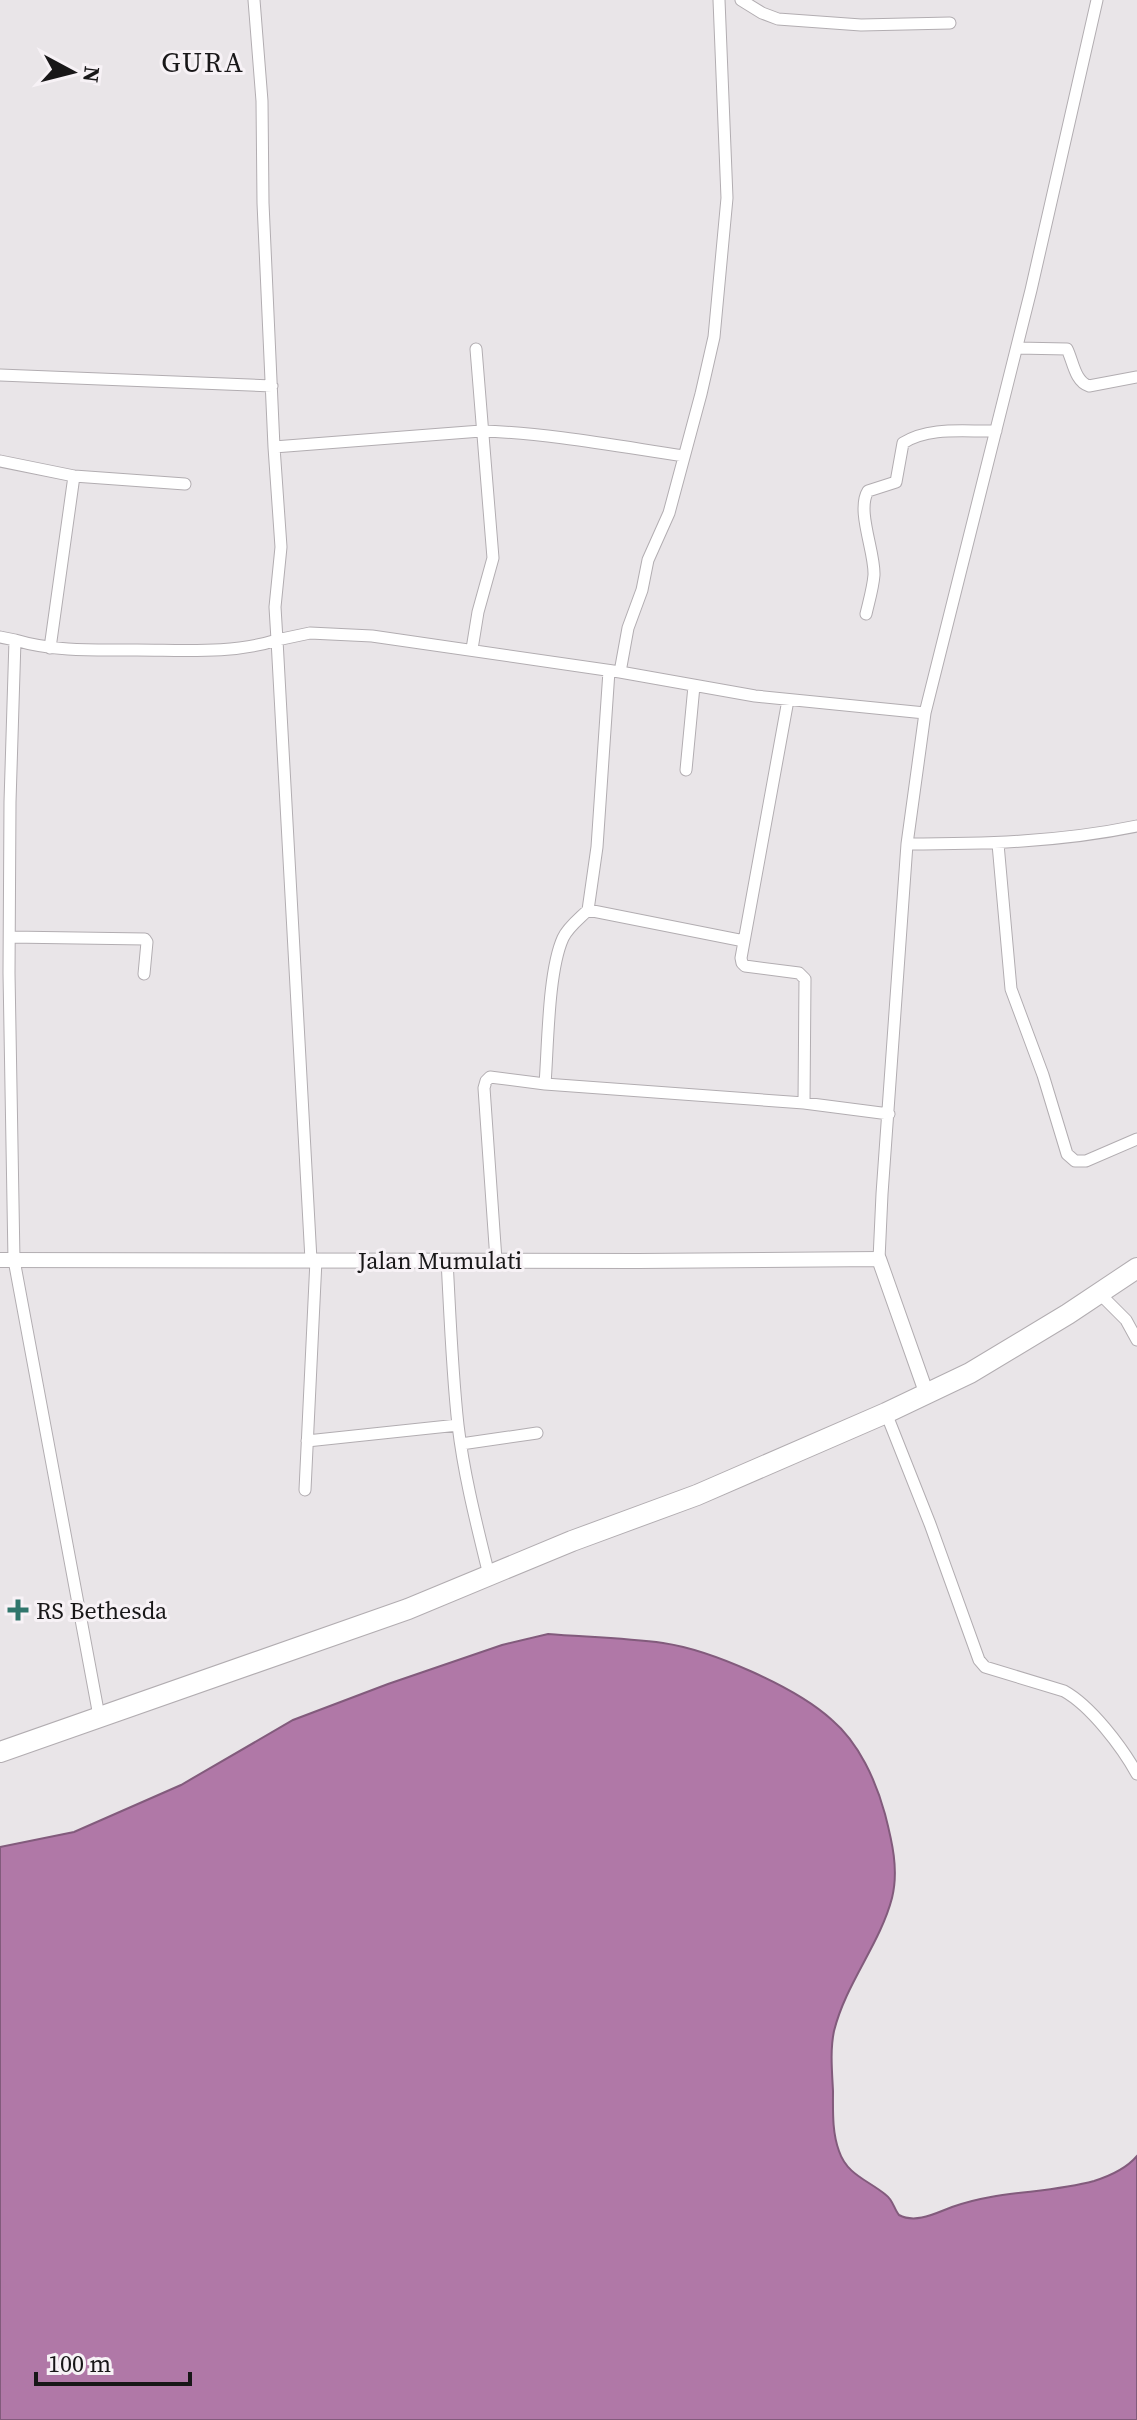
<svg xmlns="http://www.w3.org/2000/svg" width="1137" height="2420" font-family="'Source Serif 4',serif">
<rect width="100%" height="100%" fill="#e9e5e8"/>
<path fill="#b078a7" stroke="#825b7c" stroke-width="2" d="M548 1634C586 1637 625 1638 663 1643 711 1650 796 1687 832 1720 859 1743 876 1781 885 1814 892 1841 899 1870 892 1898 880 1944 846 1983 834 2031 830 2050 832 2071 833 2091 833 2111 832 2132 839 2151 847 2175 868 2180 886 2195 893 2200 894 2209 899 2215 916 2224 936 2213 952 2207 998 2190 1047 2194 1094 2181 1110 2176 1126 2169 1137 2156V2420H0V1847L74 1832 181 1785 293 1720 388 1684 502 1645Z"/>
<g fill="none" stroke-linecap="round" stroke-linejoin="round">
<defs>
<path id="street" d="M741 0 762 13 778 19 861 25 950 23
M1017 348 1067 349C1073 361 1075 382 1089 386L1137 377
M0 375 272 386
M274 447 481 431C549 433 617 446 684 456
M0 461 74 476 185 484
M866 614C869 601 873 588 874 575 875 552 856 510 868 491L896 482 903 443C930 426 966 432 996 431
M0 637 15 640 10 802 9 973 14 1260 99 1716
M15 640C55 652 96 650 137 650 184 650 233 654 277 640L275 607 281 547 274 447 263 203 262 101 254 0
M50 648 74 476
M472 649 478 612 493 558 476 349
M609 671 597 847 588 910 744 941
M620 672 628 628 642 590 648 560 669 513 701 394 714 337 727 198 719 0
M788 700 741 958 742 963 745 966 799 973 805 979 804 1103
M686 770 694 686
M907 844C985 844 1060 842 1137 826
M998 844 1011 989 1043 1075 1067 1154 1075 1161H1086L1137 1139
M10 937 145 939 147 942 144 974
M545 1084C548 1046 548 971 563 938 568 927 579 919 588 910
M879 1259 882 1194 907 844 925 713 1031 290 1097 0
M311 1260 277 640 310 633 372 636 620 672 755 696 925 713
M447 1260C450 1315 452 1371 458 1425 464 1476 477 1526 489 1575
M496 1260 484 1088 486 1081 490 1077 545 1084 804 1103 889 1114
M1099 1293 1126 1320 1137 1340
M886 1413 930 1524 979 1660 985 1667 1064 1691C1091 1706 1122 1747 1137 1774
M307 1441 458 1425
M461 1444 537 1433
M305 1490 316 1260"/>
<path id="secondary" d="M0 1260 638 1261 879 1259 926 1392"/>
<path id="highway" d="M0 1752 408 1609 572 1541 697 1495 886 1413 970 1373 1068 1314 1137 1268"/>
</defs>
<use href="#street" stroke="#b2adb1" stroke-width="13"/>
<use href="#secondary" stroke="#b2adb1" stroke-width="16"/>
<use href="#highway" stroke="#b2adb1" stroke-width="22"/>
<use href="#street" stroke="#fff" stroke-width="11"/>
<use href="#secondary" stroke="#fff" stroke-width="14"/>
<use href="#highway" stroke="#fff" stroke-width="20"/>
</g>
<path fill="#30766c" stroke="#f7f2f6" stroke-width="3" d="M14 1598h8v8h8v8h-8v8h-8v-8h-8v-8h8z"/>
<g text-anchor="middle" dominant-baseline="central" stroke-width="6" stroke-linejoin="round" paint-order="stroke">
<g font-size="24" fill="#181718" stroke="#f7f2f6">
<text x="440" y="1260">Jalan Mumulati</text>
</g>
<g font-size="24" fill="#181718" stroke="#f7f2f6" text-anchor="start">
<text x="36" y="1610">RS Bethesda</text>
</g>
<g font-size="28" letter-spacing="2" fill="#181718" stroke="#f7f2f6">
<text x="203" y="62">GURA</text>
</g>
</g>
<g transform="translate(72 72) rotate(97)" stroke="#f7f2f6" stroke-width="6" paint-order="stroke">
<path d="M0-6L14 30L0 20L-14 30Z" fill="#181718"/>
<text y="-12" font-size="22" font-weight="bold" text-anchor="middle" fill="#181718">N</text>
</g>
<path d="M36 2372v12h154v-12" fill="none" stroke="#181718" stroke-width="4"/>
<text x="48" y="2372" font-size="24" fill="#181718" stroke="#f7f2f6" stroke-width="6" paint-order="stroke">100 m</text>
</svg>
